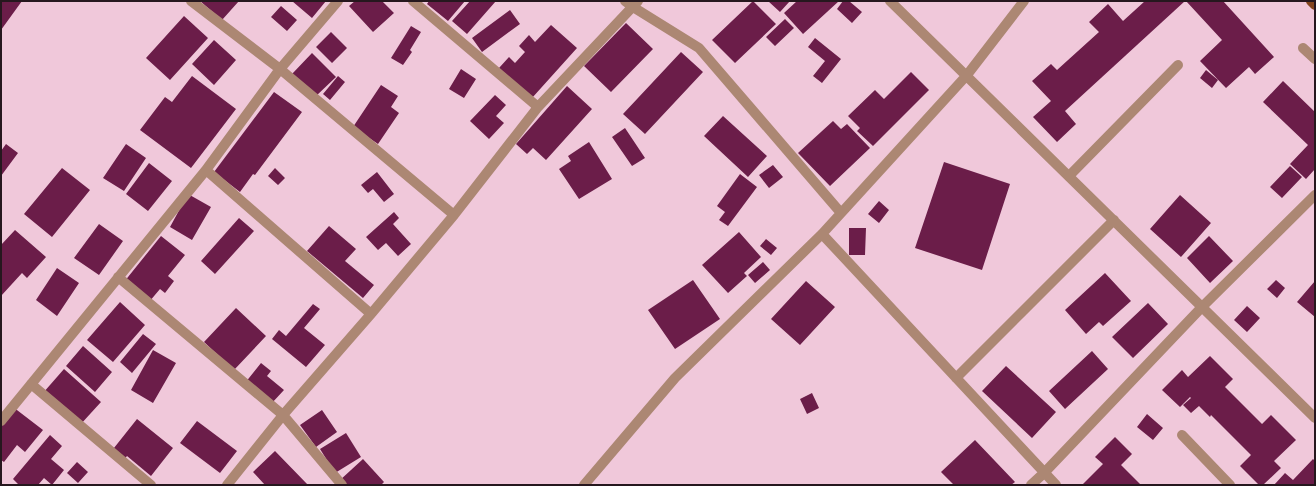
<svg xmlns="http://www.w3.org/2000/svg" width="1316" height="486" font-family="'PT Sans',sans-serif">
<rect width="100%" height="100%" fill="#f0c8da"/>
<path fill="#6b1d49" d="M1 1H22L1 30Z
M200 1H239L222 20Z
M292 1H326L312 18Z
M355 1H382L394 13 373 32 349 6Z
M429 1H465L448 21 427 4Z
M470 1H496L467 34 452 21Z
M753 1 776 24 735 63 712 40Z
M768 1H790L780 12Z
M797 1H839L803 34 784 13Z
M843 1H849L862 12 852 23 837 9Z
M1145 1H1185L1065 111 1076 124 1057 142 1033 117 1051 101 1032 81 1051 64 1057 70 1099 32 1089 22 1108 4 1123 21Z
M1186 1H1223L1274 57 1255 74 1249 67 1226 88 1200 61 1222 40Z
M281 6 297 20 287 31 271 17Z
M510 10 520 24 482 52 472 38Z
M184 16 208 38 170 80 146 58Z
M785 19 794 28 775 46 766 37Z
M626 23 653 49 611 92 584 66Z
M551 25 577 48 532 98 499 68 509 57 515 63 525 52 519 46 529 35 535 42Z
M411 26 421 32 410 50 412 52 403 65 391 58Z
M331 32 347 48 332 63 316 47Z
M815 38 841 59 822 83 813 76 825 61 808 47Z
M214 40 236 60 214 85 192 64Z
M681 52 703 72 645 134 623 114Z
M312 53 336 77 315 97 292 74Z
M461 69 476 79 464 98 449 89Z
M1206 70 1218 80 1212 88 1200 78Z
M911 72 929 90 873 146 857 131 860 128 848 116 875 90 884 99Z
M192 76 236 109 191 168 140 130 165 97 172 102Z
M338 76 345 82 330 100 323 94Z
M1283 81 1315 112V169L1306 179 1290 164 1308 145 1263 102Z
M381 85 398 96 391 107 399 113 378 144 353 127Z
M567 86 592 109 546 160 533 148 527 154 516 144Z
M274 92 302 112 255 175 253 174 240 192 214 172Z
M495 95 506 105 496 116 504 123 489 139 470 121Z
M723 116 767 156 748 177 704 136Z
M833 121 841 129 847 124 870 148 830 186 798 153Z
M625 128 645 158 632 166 612 137Z
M589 142 612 179 579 199 559 169 571 161 568 156Z
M6 144 18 153 1 176V151Z
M126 144 146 158 124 191 103 178Z
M944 162 1010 184 982 270 915 248Z
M149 163 172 181 148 211 126 194Z
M773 165 783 177 769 188 759 175Z
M1290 166 1302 177 1282 198 1270 187Z
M62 168 90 190 52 237 24 214Z
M275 168 285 178 278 185 268 176Z
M377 172 394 194 384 202 373 189 368 193 361 185Z
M740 174 757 187 728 226 719 220 725 212 717 206Z
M188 194 211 207 192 240 170 227Z
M1180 195 1211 223 1181 257 1150 229Z
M879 201 889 210 879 223 868 214Z
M394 212 399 218 393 224 411 244 398 256 386 243 378 250 366 237Z
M239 218 254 231 215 274 201 261Z
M99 224 123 241 99 275 74 258Z
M329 226 356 249 345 261 374 285 363 298 307 251Z
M849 228H866L865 255H849Z
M15 230 46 257 27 278 22 273 1 296V245Z
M739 232 761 257 744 273 747 276 728 293 702 265Z
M161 236 185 255 168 276 174 281 165 293 160 289 149 302 124 282Z
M1209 236 1233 261 1210 283 1187 258Z
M766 239 777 248 771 255 760 246Z
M763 262 770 270 755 283 748 275Z
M57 268 79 283 57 316 36 300Z
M1105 273 1131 301 1103 326 1099 322 1086 334 1065 310Z
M693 280 720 319 675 349 648 310Z
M1276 280 1285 288 1277 298 1267 289Z
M806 281 835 307 800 345 771 319Z
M1315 281V317L1297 302Z
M120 302 145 325 113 362 87 340Z
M1148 303 1168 324 1133 358 1112 337Z
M313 304 320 309 304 328 325 345 306 367 272 339 279 330 286 336Z
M1247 306 1260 318 1247 332 1234 320Z
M236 308 266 336 234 370 204 342Z
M143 334 156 344 132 373 120 362Z
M83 346 112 372 95 392 66 366Z
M153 350 176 363 153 403 131 390Z
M1092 351 1108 369 1065 409 1049 391Z
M1210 356 1233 379 1225 387 1262 424 1271 415 1296 440 1274 461 1281 468 1263 485H1259L1240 466 1251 455 1211 415 1210 417 1199 406 1191 413 1183 405 1191 398 1190 397 1180 407 1162 390 1182 370 1188 377Z
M261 363 271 371 267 376 284 390 271 404 245 383Z
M1006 366 1056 412 1032 438 982 391Z
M64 369 101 402 80 425 43 393Z
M812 393 819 408 807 414 800 399Z
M13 407 43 430 25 452 17 445 4 462 1 460V423Z
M322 410 337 432 316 447 300 425Z
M1147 414 1163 428 1153 440 1137 427Z
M137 419 173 448 151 476 127 456 122 462 110 453Z
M197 421 237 451 220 473 180 443Z
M346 433 361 457 335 473 320 449Z
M50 435 62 446 51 459 64 470 52 485 44 478 38 485H19L13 479Z
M1115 437 1132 454 1121 465 1141 485H1082L1103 464 1095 457Z
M975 440 1015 482 1011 485H954L941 472Z
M275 451 308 485H265L253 472Z
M363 459 384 482 381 485H342L339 481Z
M1313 459 1315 461V485H1274L1285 473 1293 480Z
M77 462 88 472 78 483 67 473Z"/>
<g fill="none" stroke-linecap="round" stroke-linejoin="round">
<path stroke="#ac8773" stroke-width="10" d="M191 1 280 69 206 170
M338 1 280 69 454 215
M413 1 538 107
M625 1 633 7 699 48 841 213
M890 1 1315 418
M1303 48 1315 59
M1069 176 1178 65
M822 234 1056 485
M118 277 283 415 342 485
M956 378 1114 220
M31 384 151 485
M1 421 206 170 371 314
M1182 435 1230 485
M227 485 283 415 371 314 454 215 538 107 638 1
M584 485 675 378 822 234 967 75 1024 1
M1031 485 1044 473 1202 307 1315 195"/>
<path stroke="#83441d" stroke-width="10" d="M1311 1 1315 5"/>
</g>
<rect width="1316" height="486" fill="none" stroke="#26171e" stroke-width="4"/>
</svg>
